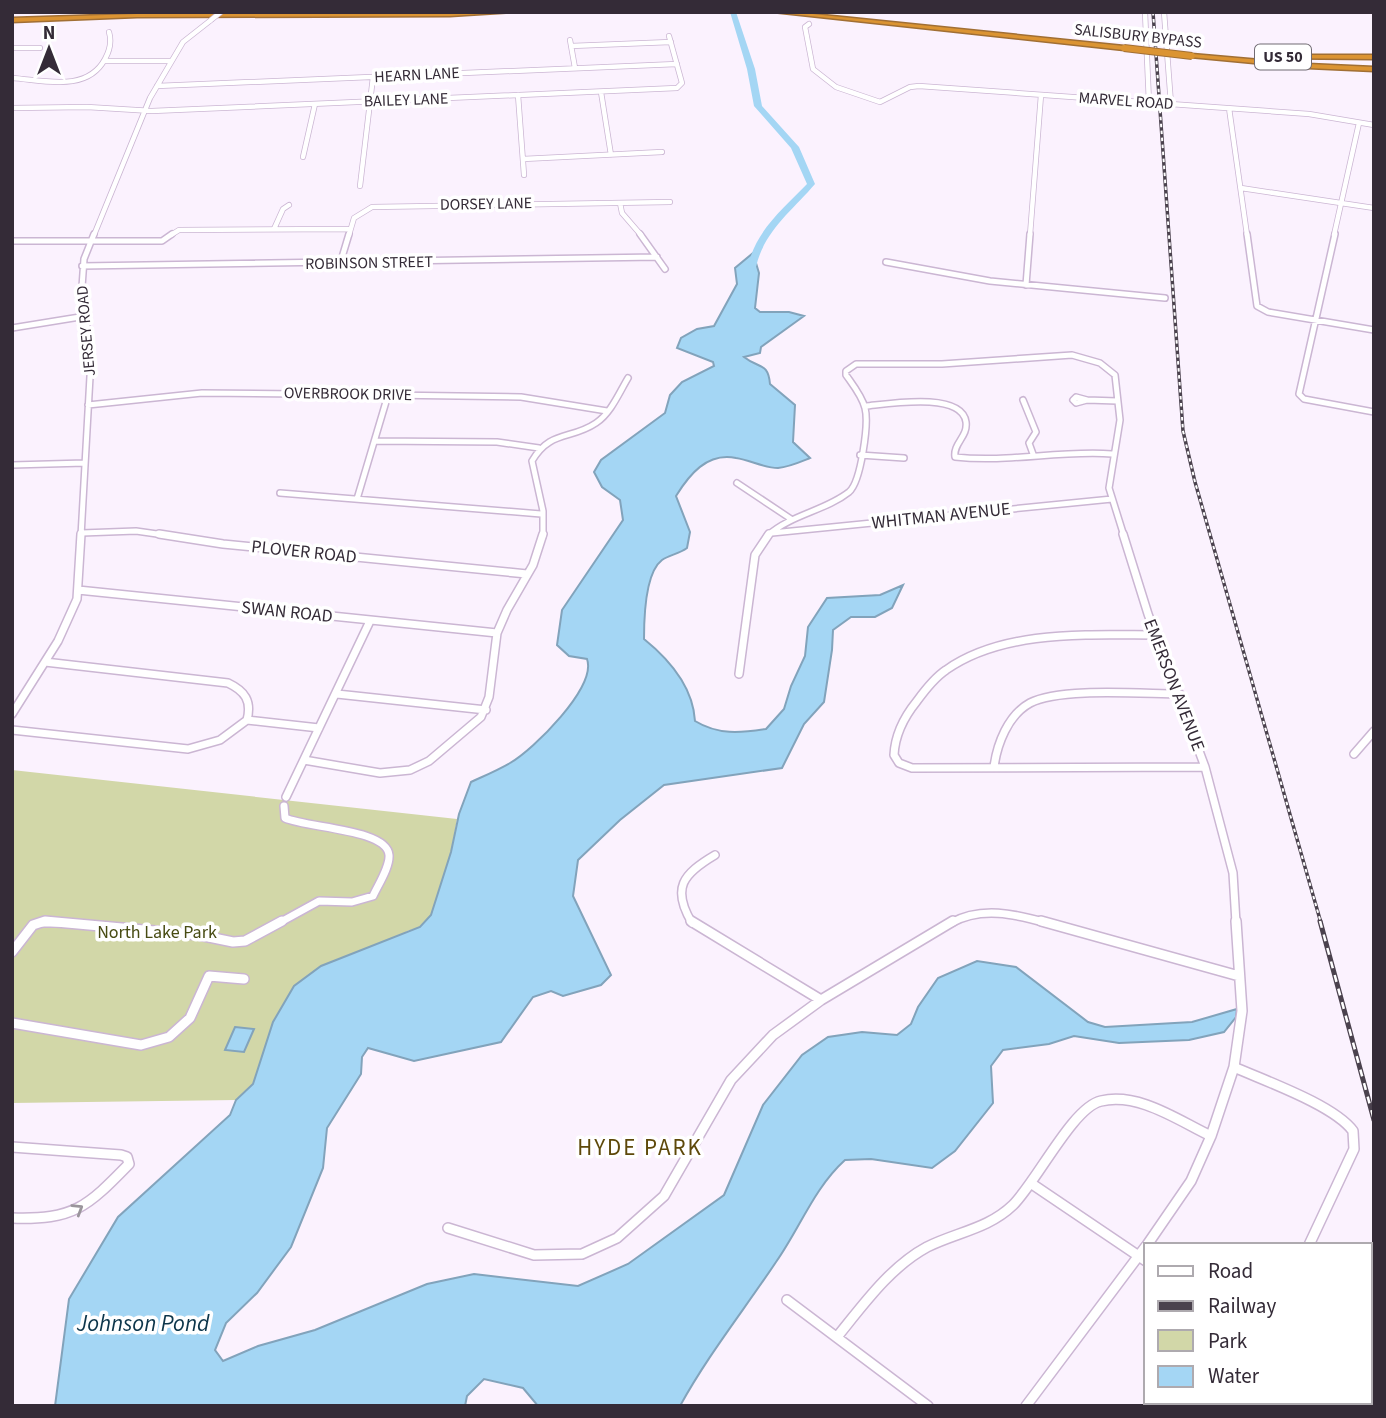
<svg xmlns="http://www.w3.org/2000/svg" width="1386" height="1418" font-family="'Source Sans 3',sans-serif">
<rect width="100%" height="100%" fill="#fbf2fe"/>
<path fill="#d2d7a8" d="M12 770 457 819 451 852 431 915 420 927 407 931 273 1022 253 1084 236 1100 12 1103Z"/>
<path fill="#a4d6f4" stroke="#82a3bb" stroke-width="2" d="M753 253 759 273 755 308 760 312H789L804 316 761 347 760 353 744 357C759 369 768 362 770 384L795 405 793 442 810 458C800 462 789 467 778 468 764 468 750 460 736 458 707 452 689 475 676 496L690 532 687 548C679 554 669 555 662 560 645 573 644 619 644 639 670 660 693 687 695 721 718 735 740 733 766 729L784 709 791 686 805 656 808 627 827 598 880 595 903 585 892 608 875 617H851L833 630 832 650 824 702 804 724 782 768 664 785 620 820 578 860 573 896 611 975 601 985 563 996 551 991 533 997 501 1042 414 1061 368 1048 362 1057 361 1074 327 1128 323 1168 291 1247 257 1293 226 1323 215 1350 223 1361 258 1346 315 1330 427 1284 474 1274 578 1286 628 1264 724 1195 763 1105 802 1055 828 1037 862 1032 897 1035 911 1024 918 1007 938 978 977 961 1016 967 1088 1022 1105 1027 1192 1022 1237 1009 1236 1017 1224 1032 1189 1040 1119 1043 1074 1036 1049 1044 1003 1050 991 1066 993 1103 955 1151 932 1168 871 1159 845 1160C814 1188 800 1228 776 1262 744 1310 708 1355 680 1406H538L523 1388 484 1379 467 1396 465 1406H55L69 1299 118 1217 230 1115 236 1100 253 1084 273 1022 294 986 321 966 420 927 431 915 451 852 459 814 471 782C484 776 498 770 510 763 533 750 597 687 587 659L569 656 557 645 562 610 623 520 620 500 602 487 594 472 601 460 665 413 670 395 682 382 714 366 713 362 677 348 681 338 697 329 714 326 737 284 735 268Z
M235 1027 254 1029 244 1052 225 1050Z"/>
<g fill="none" stroke-linecap="round" stroke-linejoin="round">
<path fill="#a4d6f4" fill-rule="evenodd" d="M730 12H736L755 69 762 106 799 147 815 184C792 211 764 231 756 267L752 270 748 267C755 231 783 209 807 184L791 148 754 106 747 69Z"/>
<defs>
<path id="minor-far3" d="M1145 12 1149 103
M1164 12 1171 104
M809 24 805 27 813 69 836 87 880 102 910 87 919 86 1309 114 1374 125
M570 40 575 68
M571 46 671 42
M12 48H40
M104 61H171
M12 78C43 80 87 93 105 59 110 50 112 42 109 32
M157 86 677 64
M601 92 611 155
M518 95 524 175
M12 108 87 107 152 111 677 88 682 83 669 36
M1229 108 1247 235
M303 157 315 104
M523 159 662 152
M360 186 373 77
M1241 188 1374 208
M620 203 622 213 641 235
M274 229 283 209 289 205
M94 235 150 98 183 42 211 20
M171 235 179 230 350 229
M349 235 354 218 372 207 670 202
M1030 235 1041 95
M1334 235 1359 123"/>
<path id="minor-far2" d="M640 234 665 269
M1247 234 1257 306 1268 312 1374 330
M1335 234 1299 394 1304 399 1374 412
M12 241H162L172 234
M886 262 990 281 1165 298
M340 264 349 234
M82 266 657 257
M1026 285 1030 234
M12 328 86 316
M1076 397 1087 400 1076 403 1073 400Z
M1023 400 1036 432 1029 443 1033 454
M1087 400 1117 401
M88 405 202 393 388 395 521 397 607 411
M866 406C887 404 962 391 966 422 968 437 953 443 955 457 1008 463 1059 450 1112 454
M375 441 497 442 539 448
M860 455 904 458
M12 465 85 463
M737 483 791 519
M280 493 541 514
M357 499 388 395
M82 533 136 531 171 536
M772 533 1112 499
M81 536 91 359 82 287 84 259 94 234
M543 536V511L532 461C550 430 571 440 596 423 611 413 619 393 628 378
M767 536C792 514 825 511 849 492 861 482 869 423 865 408 862 396 853 385 846 375V371L856 364H942L1072 355 1100 363 1115 375 1120 420 1109 488 1124 536"/>
<path id="minor-far1" d="M159 534 223 544 527 574
M1123 534 1148 614 1205 767 1233 873 1236 923
M78 590 497 633
M1157 635C1090 635 1004 629 946 670 934 678 925 690 917 701 904 717 895 734 894 755L899 763 912 768 1205 767
M45 662 228 683C245 691 252 701 247 720
M739 674 755 555 769 534
M337 694 486 710
M12 714 58 641 77 599 81 534
M247 720 319 728
M12 730 188 749 220 740 247 720
M1354 754 1374 731
M304 760 380 773 410 770 429 761 481 717 489 697 497 633 507 610 533 565 543 534
M994 767C997 744 1008 715 1030 703 1060 687 1144 694 1180 694
M286 797 370 621
M40 923H63
M279 923 319 901 352 902 373 896C378 885 390 867 389 855 387 829 307 828 285 818L284 806
M692 923C671 888 683 874 715 855
M951 923C981 906 1015 914 1047 923"/>
<path id="minor" d="M691 921 821 1000
M1041 921 1239 976
M12 952 33 925 45 921 199 935 233 942 245 941 282 921
M12 1023 141 1045 169 1037 190 1018 209 976 244 979
M1234 1067C1265 1081 1334 1105 1353 1131L1354 1149 1309 1245
M12 1147 121 1155 127 1157 129 1164C87 1207 74 1220 12 1218
M1032 1184 1146 1261
M448 1228 534 1255 582 1254 617 1238 664 1196 731 1080 773 1035 821 1000 953 921
M1147 1245 1191 1181 1211 1136 1234 1067 1242 1011 1236 921
M787 1300 928 1406
M837 1337C863 1305 890 1267 927 1247 957 1232 988 1229 1013 1205 1037 1181 1073 1107 1101 1101 1139 1092 1179 1121 1211 1136
M1026 1406 1146 1246
M1232 1406 1233 1402"/>
<path id="highway" d="M514 12 450 16 137 17 12 22V18L137 14Z
M773 12H793L1124 46 1127 48 1124 50Z
M1192 54 1308 64 1374 67V71L1308 68 1190 57V55Z
M1269 55H1374V59L1267 58 1266 57Z"/>
</defs>
<use href="#minor-far3" stroke="#cbb6d3" stroke-width="6"/>
<use href="#minor-far2" stroke="#cbb6d3" stroke-width="8"/>
<use href="#minor-far1" stroke="#cbb6d3" stroke-width="10"/>
<use href="#minor" stroke="#cbb6d3" stroke-width="12"/>
<use href="#highway" stroke="#a16f34" stroke-width="3"/>
<use href="#minor-far3" stroke="#fff" stroke-width="4.5"/>
<use href="#minor-far2" stroke="#fff" stroke-width="5"/>
<use href="#minor-far1" stroke="#fff" stroke-width="7"/>
<use href="#minor" stroke="#fff" stroke-width="9"/>
<use href="#highway" fill="#db9433" fill-rule="evenodd"/>
<defs>
<path id="rail-far1" d="M1153 12 1183 431 1195 482 1321 923"/>
<path id="rail" d="M1320 921 1374 1120"/>
</defs>
<use href="#rail-far1" stroke="#4b424e" stroke-width="3.5"/>
<use href="#rail" stroke="#4b424e" stroke-width="5"/>
<use href="#rail-far1" stroke="#fff" stroke-width="2" stroke-dasharray="3.5" stroke-linecap="butt"/>
<use href="#rail" stroke="#fff" stroke-width="2.5" stroke-dasharray="7" stroke-linecap="butt"/>
<defs>
<path id="minor-bridge" d="M211 20 221 12"/>
<path id="highway-bridge" d="M1124 48 1192 56"/>
</defs>
<use href="#minor-bridge" stroke="#cbb6d3" stroke-width="6" stroke-linecap="butt"/>
<use href="#highway-bridge" stroke="#a16f34" stroke-width="8" stroke-linecap="butt"/>
<use href="#minor-bridge" stroke="#fff" stroke-width="4.5"/>
<use href="#highway-bridge" stroke="#db9433" stroke-width="6"/>
</g>
<defs><path id="oneway-chevron" d="M-2-3.5L2.5 0L-2 3.5" fill="none" stroke-width="1.6" stroke-linecap="round" stroke-linejoin="round" transform="scale(1.75)"/></defs>
<use stroke="#9a959b" href="#oneway-chevron" transform="translate(78 1209) rotate(-32)"/>
<g text-anchor="middle" dominant-baseline="central" stroke-width="7" stroke-linejoin="round" paint-order="stroke">
<g font-size="16" fill="#342b37" stroke="#fff">
<text transform="translate(1138 36) rotate(6)">SALISBURY BYPASS</text>
<text transform="translate(417 75) rotate(-3)">HEARN LANE</text>
<text transform="translate(406 100) rotate(-2)">BAILEY LANE</text>
<text transform="translate(1126 101) rotate(4)">MARVEL ROAD</text>
<text transform="translate(486 204) rotate(-1)">DORSEY LANE</text>
<text transform="translate(369 263) rotate(-1)">ROBINSON STREET</text>
<text transform="translate(86 331) rotate(-95)">JERSEY ROAD</text>
<text transform="translate(348 394) rotate(1)">OVERBROOK DRIVE</text>
</g>
<rect fill="#fff" stroke="#716b73" stroke-width="2" x="1255" y="44.5" width="56" height="25" rx="5"/>
<g font-size="16" font-weight="bold" fill="#342b37">
<text x="1283" y="57">US 50</text>
</g>
<g font-size="18" fill="#342b37" stroke="#fff">
<text transform="translate(941 516) rotate(-6)">WHITMAN AVENUE</text>
<text transform="translate(304 552) rotate(6)">PLOVER ROAD</text>
<text transform="translate(287 612) rotate(6)">SWAN ROAD</text>
<text transform="translate(1174 685) rotate(69)">EMERSON AVENUE</text>
</g>
<g font-size="18" fill="#484c13" stroke="#fff">
<text x="157" y="932">North Lake Park</text>
</g>
<g font-size="23" letter-spacing="2" fill="#5e490a" stroke="#fff">
<text x="640" y="1147">HYDE PARK</text>
</g>
<g font-size="23" font-style="italic" fill="#0d364b" stroke="#fff">
<text x="143" y="1323">Johnson Pond</text>
</g>
</g>
<rect width="1386" height="1418" fill="none" stroke="#342b37" stroke-width="28"/>
<rect x="1144" y="1243" width="228" height="161" fill="#ffffff" stroke="#aeaaaf" stroke-width="2"/>
<rect x="1158" y="1266" width="35" height="10" fill="#ffffff" stroke="#aeaaaf" stroke-width="2"/>
<text x="1208" y="1278" font-size="21" fill="#342b37">Road</text>
<rect x="1158" y="1301" width="35" height="10" fill="#4b424e" stroke="#aeaaaf" stroke-width="2"/>
<text x="1208" y="1313" font-size="21" fill="#342b37">Railway</text>
<rect x="1158" y="1330" width="35" height="21" fill="#d2d7a8" stroke="#aeaaaf" stroke-width="2"/>
<text x="1208" y="1348" font-size="21" fill="#342b37">Park</text>
<rect x="1158" y="1366" width="35" height="21" fill="#a4d6f4" stroke="#aeaaaf" stroke-width="2"/>
<text x="1208" y="1383" font-size="21" fill="#342b37">Water</text>
<g transform="translate(49 49)" stroke="#ffffff" stroke-width="5" paint-order="stroke">
<path d="M0-5L12 26L0 18L-12 26Z" fill="#342b37"/>
<text y="-10" font-size="19" font-weight="bold" text-anchor="middle" fill="#342b37">N</text>
</g>
</svg>
